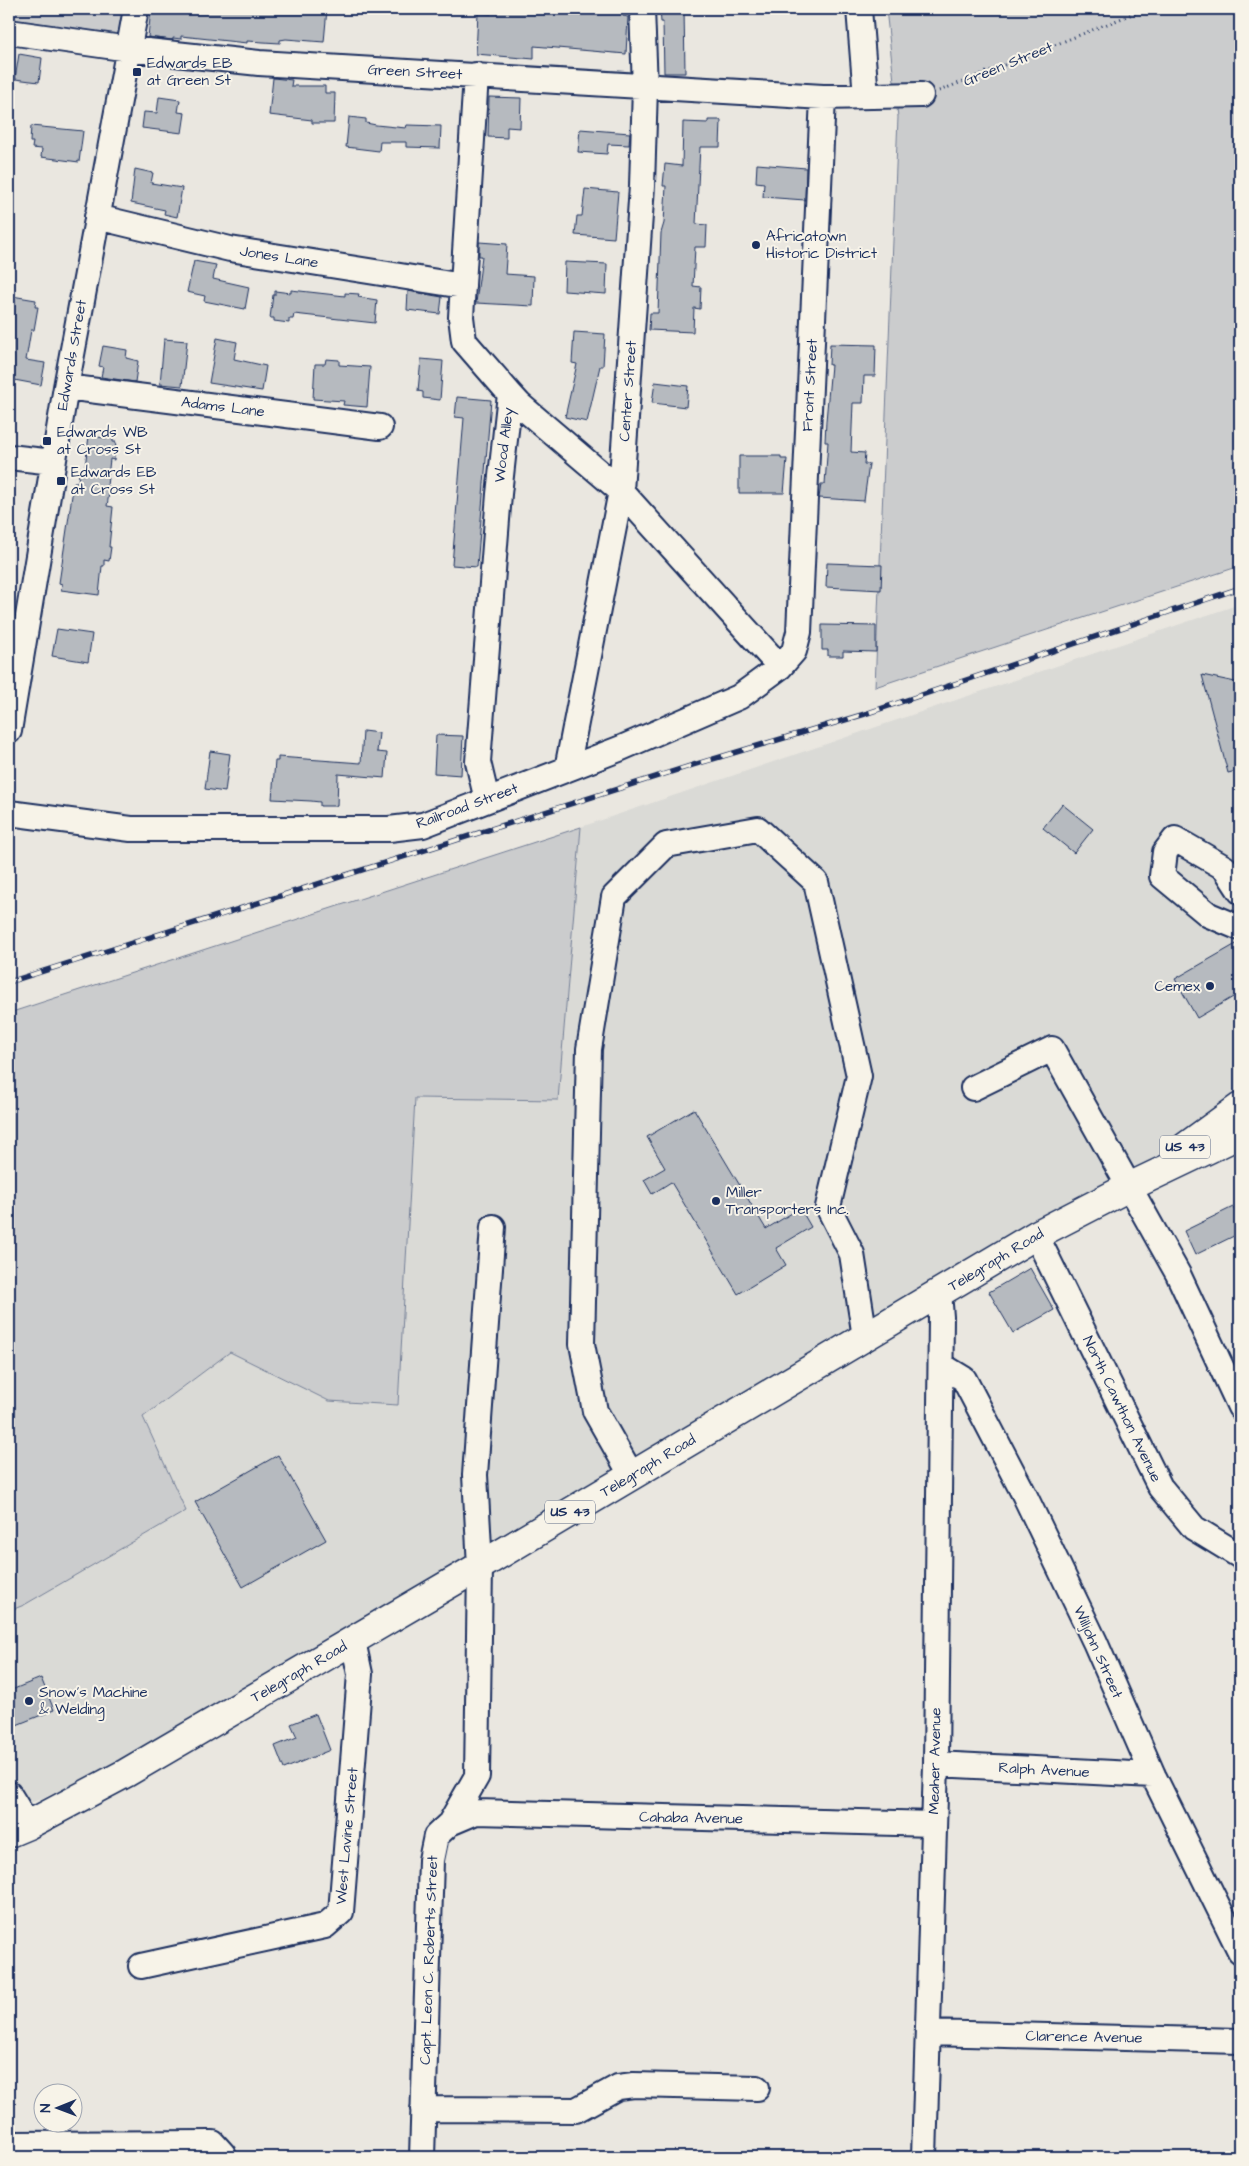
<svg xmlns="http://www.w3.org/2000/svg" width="1249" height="2166" font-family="'Architects Daughter',sans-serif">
<rect width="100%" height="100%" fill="#eae7e0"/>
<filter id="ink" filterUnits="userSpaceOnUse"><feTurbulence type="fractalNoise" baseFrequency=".02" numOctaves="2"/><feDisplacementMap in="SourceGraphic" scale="10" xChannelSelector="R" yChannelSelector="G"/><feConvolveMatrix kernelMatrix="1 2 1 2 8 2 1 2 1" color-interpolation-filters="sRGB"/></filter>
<g filter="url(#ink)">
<path fill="#dadad6" d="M1240 604V1111L100 1774 9 1812V1611L24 1605 186 1511 143 1417 230 1352 329 1401 398 1405 415 1098 558 1100 581 827Z"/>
<path fill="#cbcccd" stroke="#737e96" d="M9 9H126L121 35 9 19Z
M886 9H1240V566L875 687 898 117Z
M581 827 558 1100 415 1098 398 1405 329 1401 230 1352 143 1417 186 1511 24 1605 9 1611V1013Z"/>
<path fill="#b6babf" stroke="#1b2f5e" d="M151 9H327L324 42 286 39 280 40V43L247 41V43L181 36V39L173 38V40L148 37Z
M491 9H604L623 11V16L628 17 626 54 534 46V59L476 54 478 13 491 14Z
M660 9H684L685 73H664L663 22H661Z
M19 54 42 58 39 82 15 79Z
M273 78 292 80 291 86H325V93H335L334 123H312V120L269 115Z
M159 97 180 100 178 112 185 113 182 133 142 128 144 112 157 113Z
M489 97 521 98 520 128 507 127V138L488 137Z
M349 117 366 119V123L376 125 406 128 407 125 441 126 440 148 406 147V142H380L379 151 346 147Z
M708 120H721L720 147H700L696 224 707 225 706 247H695L693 286 701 287 700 309 694 308 693 332 649 330 650 313H658L661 233 664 223 666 186H663L665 164 682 166 683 122 708 123Z
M31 126 83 131 79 162 41 157 42 149 32 148 33 142H30Z
M580 129 630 133 629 145 608 144 607 154 578 152Z
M757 164 806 168 805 200 763 197 764 183 756 182Z
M135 169 153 173 151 183 182 188 177 217 164 214 165 210 131 203Z
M585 189 618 192 614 238 575 235 577 216H582Z
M479 242 507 244 505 274 534 276 533 306 476 303 482 256H479Z
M194 261 216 265 213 279 249 287 245 309 204 301 205 296 187 292Z
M565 262 607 264 606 294 564 291Z
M291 290 345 296V293L359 294 358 297 377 300 375 323 294 314 293 319H289V323L274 321V318H270L273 295H275V291L291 293Z
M408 291 442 297 440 314 407 310Z
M12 296 36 300 35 307H38L34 330H31L26 360 45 363 41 385 9 379V314Z
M574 332 605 334 603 366H600L587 422 565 417 577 364 572 363Z
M217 338 237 342 234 359 266 366 262 391 209 383Z
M164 339 187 341 182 386 160 384Z
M830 344 876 345 875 376H864L863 403H853L851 452 865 453 864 464H869L864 501 819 498 821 484H825L828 442H825L826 421 831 365H829Z
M103 346 127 350 126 358 138 361 135 382 101 377 103 367 99 366Z
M326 359 339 360V365L370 367 367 407 343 405 344 401 313 399 315 364H325Z
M421 359 443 361 440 400 423 398V392L418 391Z
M655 382 688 386 686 407 652 403Z
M457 397 491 400 477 567 452 565 464 418 455 417Z
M89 436 113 439V442H116L114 460 110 459 107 486 110 487 107 506 113 507 109 547H111L109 561 104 560V566H102L99 595 61 590 62 584 59 583 74 482H78L79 474 84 475Z
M739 456H781V459H787L784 493H739Z
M827 563 882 565 881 590 826 587Z
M822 625 876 626V652L843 651V656H828V650H822Z
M57 629 92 634 88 662 52 656Z
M1202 675 1240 683V770L1228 773Z
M363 731 379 733 377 752 387 753 385 778 338 774 337 806H320V802L311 801 272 799 275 761H278V757L361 763Z
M436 735 463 736 461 775 434 773Z
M210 751 230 754 225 792 205 789Z
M1062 804 1093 829 1074 853 1043 828Z
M1236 944 1240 951V993L1197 1018 1175 979Z
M694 1109 766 1229 800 1208 811 1227 776 1248 786 1265 738 1294 671 1182 652 1194 644 1180 665 1168 647 1137Z
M1233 1207 1240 1224V1233L1195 1255 1184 1231Z
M1030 1268 1054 1310 1013 1333 989 1292Z
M278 1455 326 1540 243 1587 195 1502Z
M41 1678 54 1710 9 1728V1691Z
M316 1714 330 1750 284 1769 275 1746 297 1737 291 1724Z"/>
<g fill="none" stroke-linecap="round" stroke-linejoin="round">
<defs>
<path id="minor" d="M859 9 866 96
M9 32 129 49 259 63 823 97 921 95
M476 75 461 317 464 341 510 394 499 494 478 762 487 800
M97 217 230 249 463 286
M66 387 380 427
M510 394 520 405 621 491 780 667
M9 457 53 462
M9 731 66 387 136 9
M567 769 621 491 642 186 645 87 642 9
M9 813 131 829H389L423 825 619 749 739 697 780 667 794 651 799 632 823 97
M1240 891 1225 868 1175 839 1165 852 1162 876 1209 915 1240 928
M973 1088 1052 1049 1178 1274 1240 1407
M1036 1235 1160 1487 1194 1528 1240 1556
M941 1365 964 1379 1024 1494 1095 1642 1153 1775 1240 1951
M632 1476 595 1411 582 1344 589 1049 614 897 666 845 758 829 816 882 859 1076 828 1207 852 1254 865 1337
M936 1764 1153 1775
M9 1794 28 1825
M450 1823 476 1812 934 1824
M141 1966 325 1926 341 1912 360 1674 353 1641
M928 2033 1240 2041
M423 2109 576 2110 618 2087 634 2085 757 2088
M9 2144 213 2143 223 2154 224 2157
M422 2157 431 1860 436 1836 450 1823 477 1776 480 1566 475 1475 493 1227
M924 2157 936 1764 941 1317 939 1293"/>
<path id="major" d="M1185 1147 1240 1107
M9 1833 28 1825 126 1773 480 1566 1036 1235 1129 1187 1240 1134"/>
</defs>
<use href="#minor" stroke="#1b2f5e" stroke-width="28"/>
<use href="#major" stroke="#1b2f5e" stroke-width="31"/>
<path stroke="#1b2f5e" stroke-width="3" stroke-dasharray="1 4" stroke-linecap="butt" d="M939 91 1145 9"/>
<use href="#minor" stroke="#f7f3e8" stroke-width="24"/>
<use href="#major" stroke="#f7f3e8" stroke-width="28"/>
<defs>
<path id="rail" d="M9 982 693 765 865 714 1240 588"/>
</defs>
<use href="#rail" stroke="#1b2f5e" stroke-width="5.5"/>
<use href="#rail" stroke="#f7f3e8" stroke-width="4" stroke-dasharray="11" stroke-linecap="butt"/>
</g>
</g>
<g fill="#1b2f5e" stroke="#f7f3e8" stroke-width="2">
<rect x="132" y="67" width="10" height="10" rx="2.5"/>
<circle cx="756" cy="245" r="5"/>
<rect x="42" y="436" width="10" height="10" rx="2.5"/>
<rect x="56" y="476" width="10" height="10" rx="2.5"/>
<circle cx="1210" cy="986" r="5"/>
<circle cx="716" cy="1201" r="5"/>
<circle cx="29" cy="1701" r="5"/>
</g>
<g text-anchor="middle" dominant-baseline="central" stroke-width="4" stroke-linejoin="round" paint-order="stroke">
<g fill="#f7f3e8" stroke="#5d6a87" stroke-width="1">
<rect x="1160" y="1135.5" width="50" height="23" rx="4"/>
<rect x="545" y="1500.5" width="50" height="23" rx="4"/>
</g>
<g font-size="14" font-weight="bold" fill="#1b2f5e">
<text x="1185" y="1147">US 43</text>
<text x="570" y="1512">US 43</text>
</g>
<g font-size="15" fill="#1b2f5e" stroke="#f7f3e8" text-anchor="start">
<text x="147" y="63">Edwards EB<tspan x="147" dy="17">at Green St</tspan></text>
<text x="766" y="236">Africatown<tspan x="766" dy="17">Historic District</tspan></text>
<text x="57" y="432">Edwards WB<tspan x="57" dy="17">at Cross St</tspan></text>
<text x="71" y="472">Edwards EB<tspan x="71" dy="17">at Cross St</tspan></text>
<text x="1200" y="986" text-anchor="end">Cemex</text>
<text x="726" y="1192">Miller<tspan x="726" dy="17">Transporters Inc.</tspan></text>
<text x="39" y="1692">Snow's Machine<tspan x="39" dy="17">&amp; Welding</tspan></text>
</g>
<g font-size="15" fill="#1b2f5e" stroke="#f7f3e8">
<text transform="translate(1008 64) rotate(-22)">Green Street</text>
<text transform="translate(415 72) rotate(3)">Green Street</text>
<text transform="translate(279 257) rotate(9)">Jones Lane</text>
<text transform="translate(72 355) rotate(-80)">Edwards Street</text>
<text transform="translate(810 385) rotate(-87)">Front Street</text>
<text transform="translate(628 391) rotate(-86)">Center Street</text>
<text transform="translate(223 407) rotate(7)">Adams Lane</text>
<text transform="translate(504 445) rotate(-83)">Wood Alley</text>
<text transform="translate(467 806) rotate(-20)">Railroad Street</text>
<text transform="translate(996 1260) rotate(-31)">Telegraph Road</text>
<text transform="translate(1122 1409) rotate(64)">North Cawthon Avenue</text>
<text transform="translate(648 1466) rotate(-31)">Telegraph Road</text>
<text transform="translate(1098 1652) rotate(66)">Willjohn Street</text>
<text transform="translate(299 1672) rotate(-30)">Telegraph Road</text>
<text transform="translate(935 1761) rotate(-89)">Meaher Avenue</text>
<text transform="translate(1044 1770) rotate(3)">Ralph Avenue</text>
<text transform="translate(691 1818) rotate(1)">Cahaba Avenue</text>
<text transform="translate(347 1836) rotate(-85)">West Lavine Street</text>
<text transform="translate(429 1960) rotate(-88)">Capt. Leon C. Roberts Street</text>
<text transform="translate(1084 2037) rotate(1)">Clarence Avenue</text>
</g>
</g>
<rect width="1249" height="2166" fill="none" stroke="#f7f3e8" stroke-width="30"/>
<rect x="15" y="15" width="1219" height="2136" fill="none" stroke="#1b2f5e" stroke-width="2" filter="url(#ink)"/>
<g transform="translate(58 2108) rotate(269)"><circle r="24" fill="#f7f3e8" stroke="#9fa5b1"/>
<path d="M0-4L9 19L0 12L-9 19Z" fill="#1b2f5e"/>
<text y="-8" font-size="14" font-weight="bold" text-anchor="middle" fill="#1b2f5e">N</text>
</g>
</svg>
